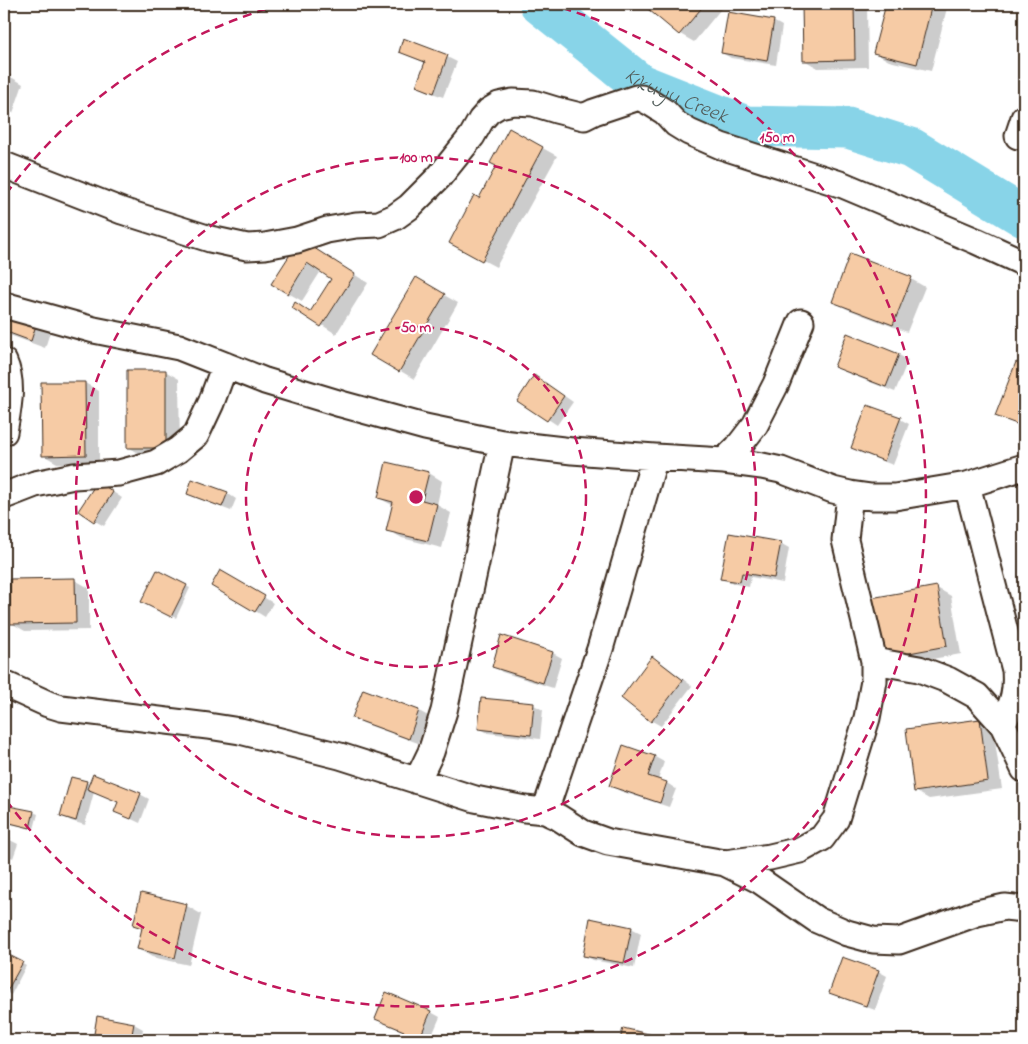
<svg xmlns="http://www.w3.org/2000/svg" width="1028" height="1044" font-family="'Indie Flower',sans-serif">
<rect width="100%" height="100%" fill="#fff"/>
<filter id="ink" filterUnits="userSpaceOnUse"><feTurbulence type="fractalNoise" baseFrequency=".02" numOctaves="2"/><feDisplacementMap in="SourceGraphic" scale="10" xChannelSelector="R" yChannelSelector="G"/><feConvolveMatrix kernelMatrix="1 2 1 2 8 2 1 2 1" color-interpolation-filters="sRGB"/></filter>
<g filter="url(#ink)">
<path fill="#0003" d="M645 4H725L694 42 680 34 644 5Z
M803 4H867L868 67 818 68 804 60Z
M887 4H948L931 71 889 61 875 53Z
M773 21 782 26 776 65 731 58 722 53Z
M404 40 447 57 457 62 443 97 427 91 418 86 426 63 409 56 400 51Z
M4 73 23 84 13 113 4 110Z
M510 130 557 156 496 267 464 250 479 200 498 166Z
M314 249 368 283 336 334 294 307 311 313 333 279 321 271 302 301 288 293Z
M416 279 458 303 414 379 372 354Z
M911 279 925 287 907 332 847 309 833 301Z
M4 313 36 324 50 332 45 348 4 333Z
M899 355 908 360 895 392 845 372 836 367Z
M1016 364 1024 367V427L1006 420 997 415Z
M165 371 179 379 180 455H142L128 447Z
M544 382 573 402 557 425 519 400Z
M85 383 99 391V463H57L43 455Z
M900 419 909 424 893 465 861 453 852 448Z
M429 473 442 481 437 505 451 513 442 548 402 538 388 530 394 506 379 498Z
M107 488 122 498 104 526 95 521Z
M188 493H227L236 499 231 511 197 498Z
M780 543 789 548 783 583 751 577 749 587 731 583 722 578Z
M221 571 273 603 265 617 213 585Z
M75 580 89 588V630L25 631 11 623Z
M186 586 190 588 176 618 147 604Z
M937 588 951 596 961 654 897 665Z
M553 653 562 658 553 688 502 672 493 666Z
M653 658 662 663 692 686 661 726 652 721 622 698Z
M364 691 419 711 428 716 418 743 363 723 354 718Z
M482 699 534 705 543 710 540 739 488 733 479 728Z
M979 720 993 728 1002 789 929 799 915 791Z
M655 757 664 762 658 780 667 783 676 789 669 807 620 791 611 785Z
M86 782 91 785 140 794 149 799 140 823 125 816 119 802 94 792 85 825 71 821 62 816Z
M33 812 38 814 34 829 11 824 7 822Z
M4 837 18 844 13 858 4 854Z
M142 895 187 906 201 914 189 965 152 957 138 949 143 930 135 925Z
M631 928 641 933 634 968 593 960 584 955Z
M10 957 26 966 11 995 4 991V967Z
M878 971 887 976 875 1010 839 997 830 992Z
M387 994 431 1012 440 1017 430 1040H402L405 1032 386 1024 376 1019Z
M98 1017 134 1024 143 1029 141 1040H94Z
M624 1029 652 1036 656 1038V1040H621Z"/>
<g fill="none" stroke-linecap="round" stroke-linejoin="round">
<path stroke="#88d4e8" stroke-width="41" id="s1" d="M540 4 640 84 746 126 848 128 911 148 1024 217"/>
</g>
<path fill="#f6cba5" stroke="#3b2a1e" d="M644 4H705L679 35 643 5Z
M802 4H854L855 60 803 61Z
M886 4H932L917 64 873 53Z
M728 12 774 20 767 61 721 53Z
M403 38 448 55 434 93 416 86 425 62 399 52Z
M4 72 10 75 4 92Z
M509 128 543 147 482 261 449 243 474 195 479 198 496 166 490 163Z
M300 239 355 274 321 327 292 308 295 302 310 312 331 279 307 263 288 294 271 284Z
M850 253 912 277 893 325 832 302Z
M416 277 445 294 399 372 370 355Z
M4 312 37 322 31 341 4 331Z
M847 333 899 354 886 387 834 367Z
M1016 362 1024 365V420L1022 426 995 416Z
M127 370H166V448H127Z
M534 375 564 396 547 421 517 401Z
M41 382H85L86 455 42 456Z
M867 405 901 417 884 461 851 448Z
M386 462 429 472 422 500 437 504 428 541 386 531 393 502 378 498Z
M192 479 228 492 222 507 187 494Z
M98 481 113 492 94 522 78 511Z
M729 533 781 542 774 578 742 573 740 582 720 579Z
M157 570 187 585 171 617 141 602Z
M220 570 265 596 255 612 211 586Z
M75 578 76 623 10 624V579Z
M937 586 947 646 882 658 871 598Z
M501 635 553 652 543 683 492 667Z
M652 656 683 680 651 722 621 698Z
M363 689 419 710 409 739 352 718Z
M481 698 534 703 531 735 478 729Z
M980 719 988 781 914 792 906 729Z
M623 745 655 756 648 776 667 782 660 803 609 786Z
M93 774 141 793 131 819 114 812 118 802 87 789Z
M71 777 87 781 76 821 60 816Z
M9 806 34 811 30 828 6 822Z
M4 836 10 838 4 853Z
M141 893 187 904 175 958 137 949 142 928 133 925Z
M590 918 632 927 624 963 583 956Z
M9 955 23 962 6 993 4 992V965Z
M842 957 879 970 866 1006 829 993Z
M386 992 431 1011 419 1040H400L404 1031 375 1019Z
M97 1016 134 1023 131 1040H93Z
M623 1028 653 1035 651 1040H620Z"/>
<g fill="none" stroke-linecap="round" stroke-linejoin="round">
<defs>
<path id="street" d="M1018 136 1024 118
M4 165 122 211 210 239 247 247 265 246 297 240 327 230 356 225 379 224 395 217 409 207 439 177 472 136 481 120 489 111 499 105 513 102 533 103 556 110 584 117 594 112 636 98H641L649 102 665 112 676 124 689 132 721 146 843 185 976 241 1024 263
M4 305 94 330 179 347 265 381 341 404 425 427 502 443 572 451 655 457 724 461 762 466 781 470 833 490 850 494 871 497H895L967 485 1024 467
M4 362C14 384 8 409 4 432
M724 461 738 447 755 425 776 384 801 322
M967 485 1015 670C1017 694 1012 703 1003 725
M4 496 35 484 74 476 119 473 156 463 178 450 196 435 211 403 225 365
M874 661 919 669 948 680 977 696 1003 725 1024 769
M4 684 48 704 61 708 208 726 240 731 340 756 475 799 525 809 545 811 558 817 583 833 608 842 725 863 759 880 817 920 847 933 873 940 899 941 977 913 1005 907 1024 909
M417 781 431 752 444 711 502 443
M545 811 600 649 655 457
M725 863 770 857 800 850 822 838 836 819 867 718 874 681V661L845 540 850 494"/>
</defs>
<use href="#street" stroke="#3b2a1e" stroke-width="29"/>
<use href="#street" stroke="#fff" stroke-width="25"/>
</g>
</g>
<g fill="none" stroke="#c2185b" stroke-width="2.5" stroke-dasharray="9 6">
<circle cx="416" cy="497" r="170"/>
<circle cx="416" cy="497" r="340"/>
<path d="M6 194A510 510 0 0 1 284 4M548 4A510 510 0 1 1 6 800"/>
</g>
<g text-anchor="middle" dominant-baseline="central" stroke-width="4" stroke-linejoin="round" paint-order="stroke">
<g font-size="21" font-style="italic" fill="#525d5b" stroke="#fff">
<text stroke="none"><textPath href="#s1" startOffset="166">Kikuyu Creek</textPath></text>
</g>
</g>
<circle cx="416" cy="497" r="8" fill="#c2185b" stroke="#fff" stroke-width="2.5"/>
<g font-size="15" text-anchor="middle" font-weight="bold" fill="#c2185b" stroke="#fff" stroke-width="4" stroke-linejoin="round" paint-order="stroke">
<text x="777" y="142">150 m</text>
<text x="416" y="162">100 m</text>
<text x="416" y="332">50 m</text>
</g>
<rect width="1028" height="1044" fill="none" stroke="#fff" stroke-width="20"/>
<rect x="10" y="10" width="1008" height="1024" fill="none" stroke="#3b2a1e" stroke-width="2" filter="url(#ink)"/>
</svg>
